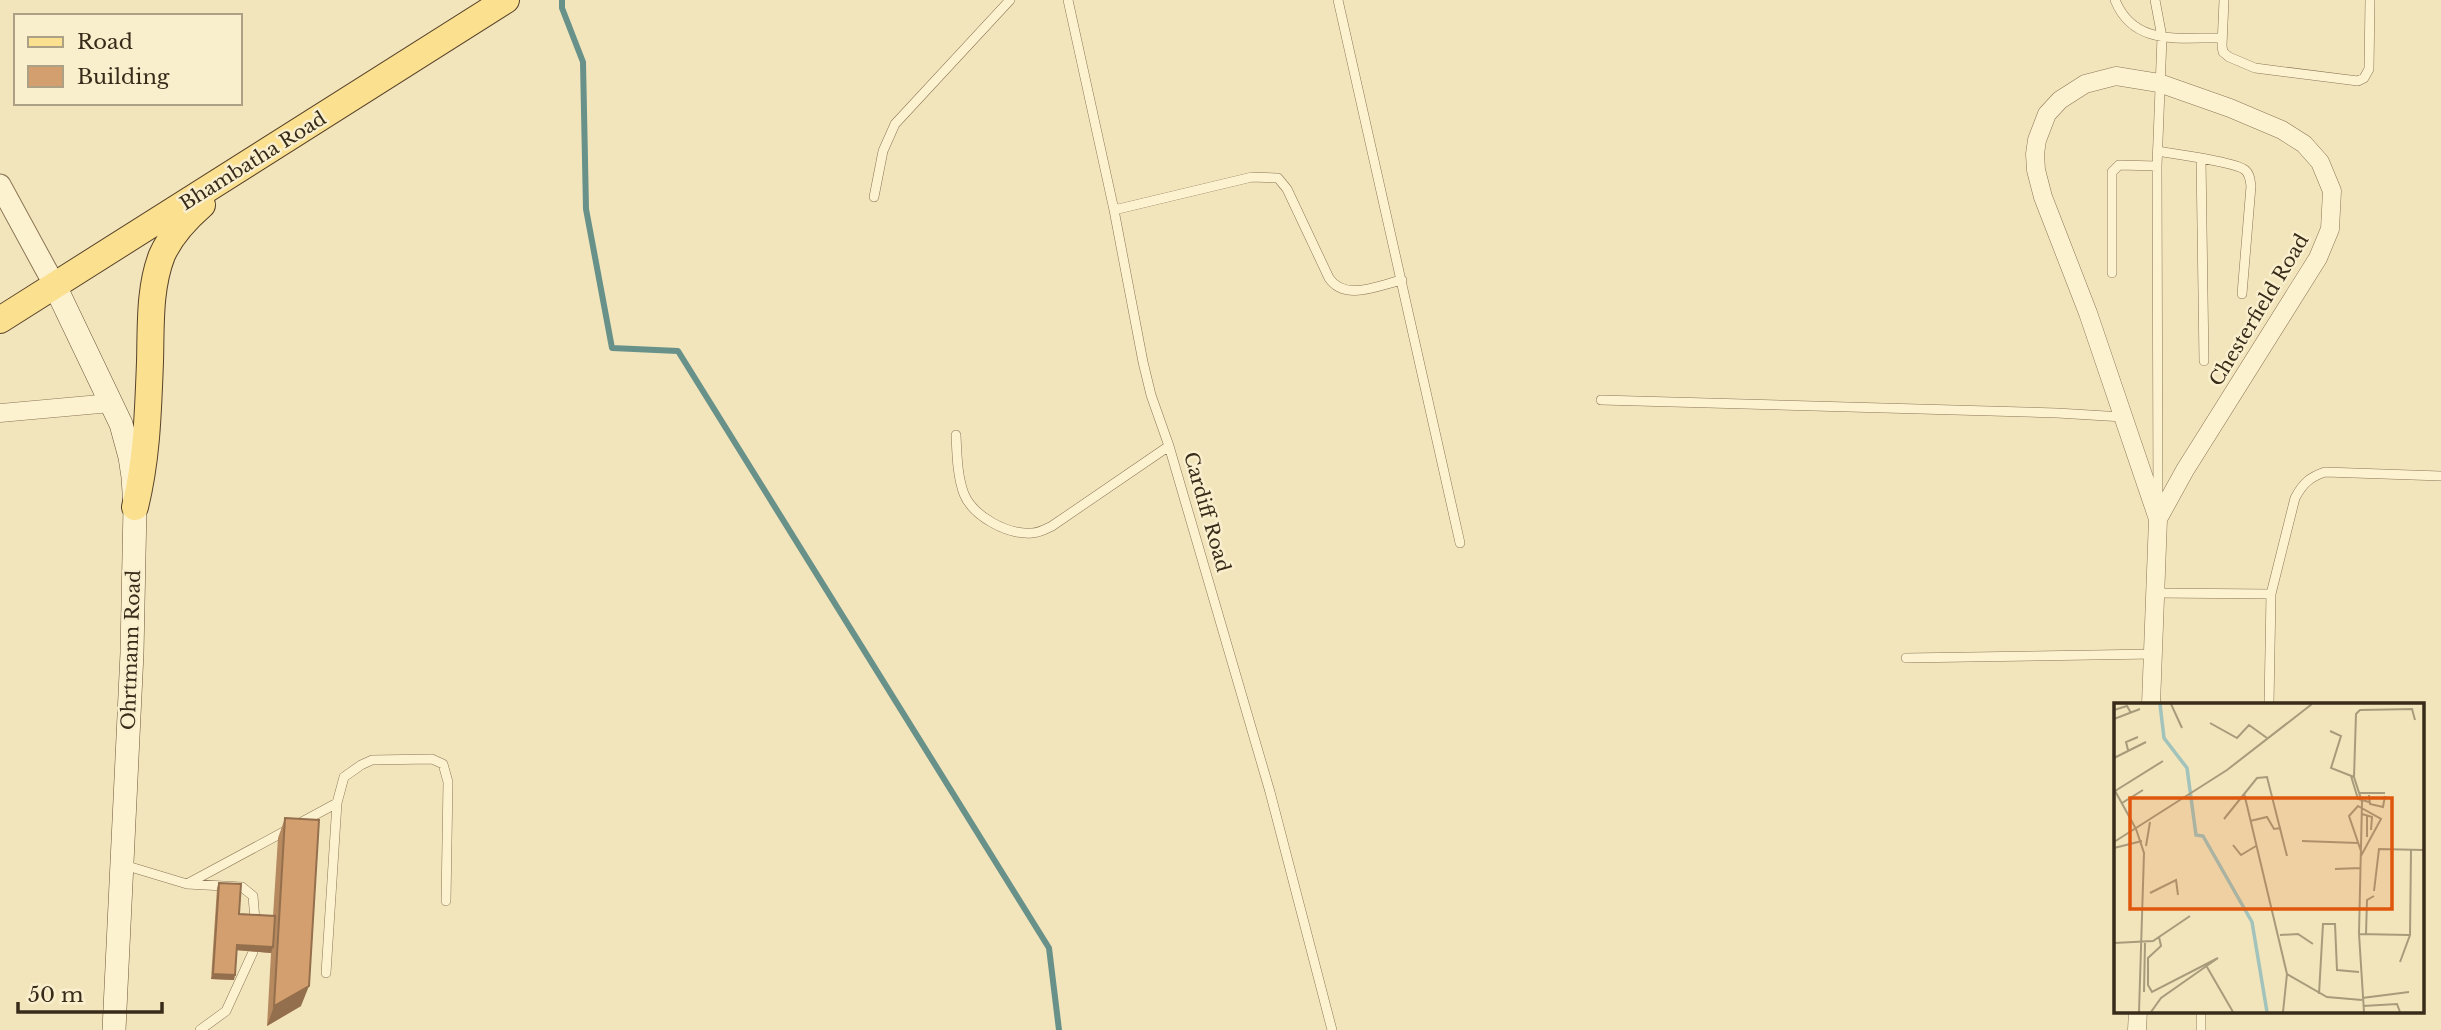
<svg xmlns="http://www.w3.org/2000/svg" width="2441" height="1030" font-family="'Libre Baskerville',serif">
<rect width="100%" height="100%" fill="#f2e5bc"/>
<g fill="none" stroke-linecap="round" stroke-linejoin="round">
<path stroke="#679189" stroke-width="6" d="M562 0V8L583 62 586 209 612 348 678 351 1049 948 1059 1030"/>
<defs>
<path id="service" d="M1068 0 1114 210 1143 362 1151 395 1169 446 1270 792 1332 1030
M1338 0 1460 543
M2115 0C2134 47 2180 37 2222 38
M2155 0 2162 37 2157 166 2158 505
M2224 0 2222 46 2223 52 2229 57 2255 68 2358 81 2364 78 2369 69 2370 0
M2157 151C2174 154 2236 162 2245 170 2250 174 2250 180 2251 186L2242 294
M2201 159 2204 361
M874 197 883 151 895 124 1010 0
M1114 210 1252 177 1278 178 1287 189 1329 278C1345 302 1379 285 1402 280
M2112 273V172L2119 165 2157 166
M1601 400 2057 413 2123 417
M956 435C957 454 957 475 964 494 973 516 1007 535 1032 533 1039 533 1046 529 1052 526L1169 446
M2155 593 2271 594
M1906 658 2153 654
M2269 704 2271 594 2295 498C2303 483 2310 477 2325 472L2441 476
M124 865 187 884 242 887 253 896 255 920
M187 884 337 803
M326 973 337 803 344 777 361 765 372 760 432 759 443 764 448 782 446 901
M200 1030 226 1011 253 952
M2201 1030V1011"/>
<path id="minor" d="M0 413 111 403
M2151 704 2158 519 2088 313 2043 197 2036 170 2035 154 2037 140 2047 114 2060 100 2085 84 2116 76 2159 83 2230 108 2282 130 2304 144 2320 162 2332 191 2330 229 2318 258 2185 470 2158 519
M2137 1030 2138 1011"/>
<path id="tertiary" d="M0 185 55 286"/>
<path id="secondary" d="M55 286 121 424 130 457 133 477 135 507 132 653 114 1030"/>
<path id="primary" d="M0 320 506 0
M135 507C147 458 148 412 150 362 151 327 149 288 162 255 171 235 186 219 202 205"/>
</defs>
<use href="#service" stroke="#8b7554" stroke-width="10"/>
<use href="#minor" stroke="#8b7554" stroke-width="19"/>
<use href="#tertiary" stroke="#8b7554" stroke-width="23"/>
<use href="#secondary" stroke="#6d5637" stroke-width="24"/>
<use href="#primary" stroke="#584229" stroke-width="28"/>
<use href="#service" stroke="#fcf2d0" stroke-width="9"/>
<use href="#minor" stroke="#fcf2d0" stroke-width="18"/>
<use href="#tertiary" stroke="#fcf2d0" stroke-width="21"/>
<use href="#secondary" stroke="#fcf2d0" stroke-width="23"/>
<use href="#primary" stroke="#fae08f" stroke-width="26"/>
</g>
<path fill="#b6895f" d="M285 818 301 1006 267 1026 271 953 237 950 234 980 211 979 217 888 219 883 239 914 273 916 278 838Z"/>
<path fill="#946f4d" d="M237 945 273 947 271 953 235 950Z
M213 974 235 975 234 980 211 979Z
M309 986 301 1006 267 1026 274 1006Z"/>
<path fill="#d49f6e" stroke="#946f4d" stroke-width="2" d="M285 818 319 820 309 986 274 1006Z
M219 883 241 884 239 914 275 916 273 947 237 945 235 975 213 974Z"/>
<g text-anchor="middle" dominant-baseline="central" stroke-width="5" stroke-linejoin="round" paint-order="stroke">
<g font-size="19" fill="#392b1a" stroke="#f9efcd">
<text transform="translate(253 161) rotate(-32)">Bhambatha Road</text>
<text transform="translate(2259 310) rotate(-59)">Chesterfield Road</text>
<text transform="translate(1207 512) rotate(74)">Cardiff Road</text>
<text transform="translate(131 650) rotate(-88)">Ohrtmann Road</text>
</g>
</g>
<g transform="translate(2114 703)">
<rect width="310" height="310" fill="#f2e5bc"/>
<path fill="none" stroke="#a1c3bb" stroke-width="3.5" d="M46 1 50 35 73 65 82 132 89 133 138 219 153 309"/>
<path fill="none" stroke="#a89b7b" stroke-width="2" d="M57 1 68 25M0 7 13 3 17 10M0 16 26 6M96 20 123 35 135 22 153 35M216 28 227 33 217 65 240 74M14 47 12 39 24 34M0 55 32 39M237 73 244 96 255 99M0 86 22 126M1 88 49 58M130 90 173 271 213 294 248 297M246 90H271M255 92 256 101 269 104 271 93M8 100 29 87M244 103 267 116 248 151 235 113ZM248 111 258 114 257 127M253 112V134M110 116 143 75 153 74 173 153M136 118 153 114 160 126 167 125M22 126 30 150 25 309M188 138 244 140M0 139 113 67 198 1M119 142 127 152 142 143M32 143 36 119M0 145 28 138M221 166 247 165M260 188 265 146 310 147M36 190 62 177 64 192M245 231 295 232M252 231 253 197 260 193M166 232 184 231 199 241M0 240 39 238 76 213M286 259 296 232 297 147M93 264 119 309M30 289 31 240M205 291 209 221H221L223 267 245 269M248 295 295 289M249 303 283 301 286 309M37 309 47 295 104 255 38 289 34 282V255L47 243 45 234M169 309 173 271M250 309 245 231 248 99 240 74 242 11 246 7 298 6 301 17"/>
<path fill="#df570d" fill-opacity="0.15" stroke="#df570d" stroke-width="3.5" d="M16 95H278V206H16Z"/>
<rect width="310" height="310" fill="none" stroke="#392b1a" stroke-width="3.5"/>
</g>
<rect x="14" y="14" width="228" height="91" fill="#f9efcd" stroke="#aca185" stroke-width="2"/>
<rect x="28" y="37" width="35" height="10" fill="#fae08f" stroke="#aca185" stroke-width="2"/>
<text x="77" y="49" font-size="21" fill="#392b1a">Road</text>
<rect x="28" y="66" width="35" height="21" fill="#d49f6e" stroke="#aca185" stroke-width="2"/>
<text x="77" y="84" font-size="21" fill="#392b1a">Building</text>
<path d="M18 1002v10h144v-10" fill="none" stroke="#392b1a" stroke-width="3.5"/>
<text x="28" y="1002" font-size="21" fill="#392b1a" stroke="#f9efcd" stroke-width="5" paint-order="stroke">50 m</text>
</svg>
